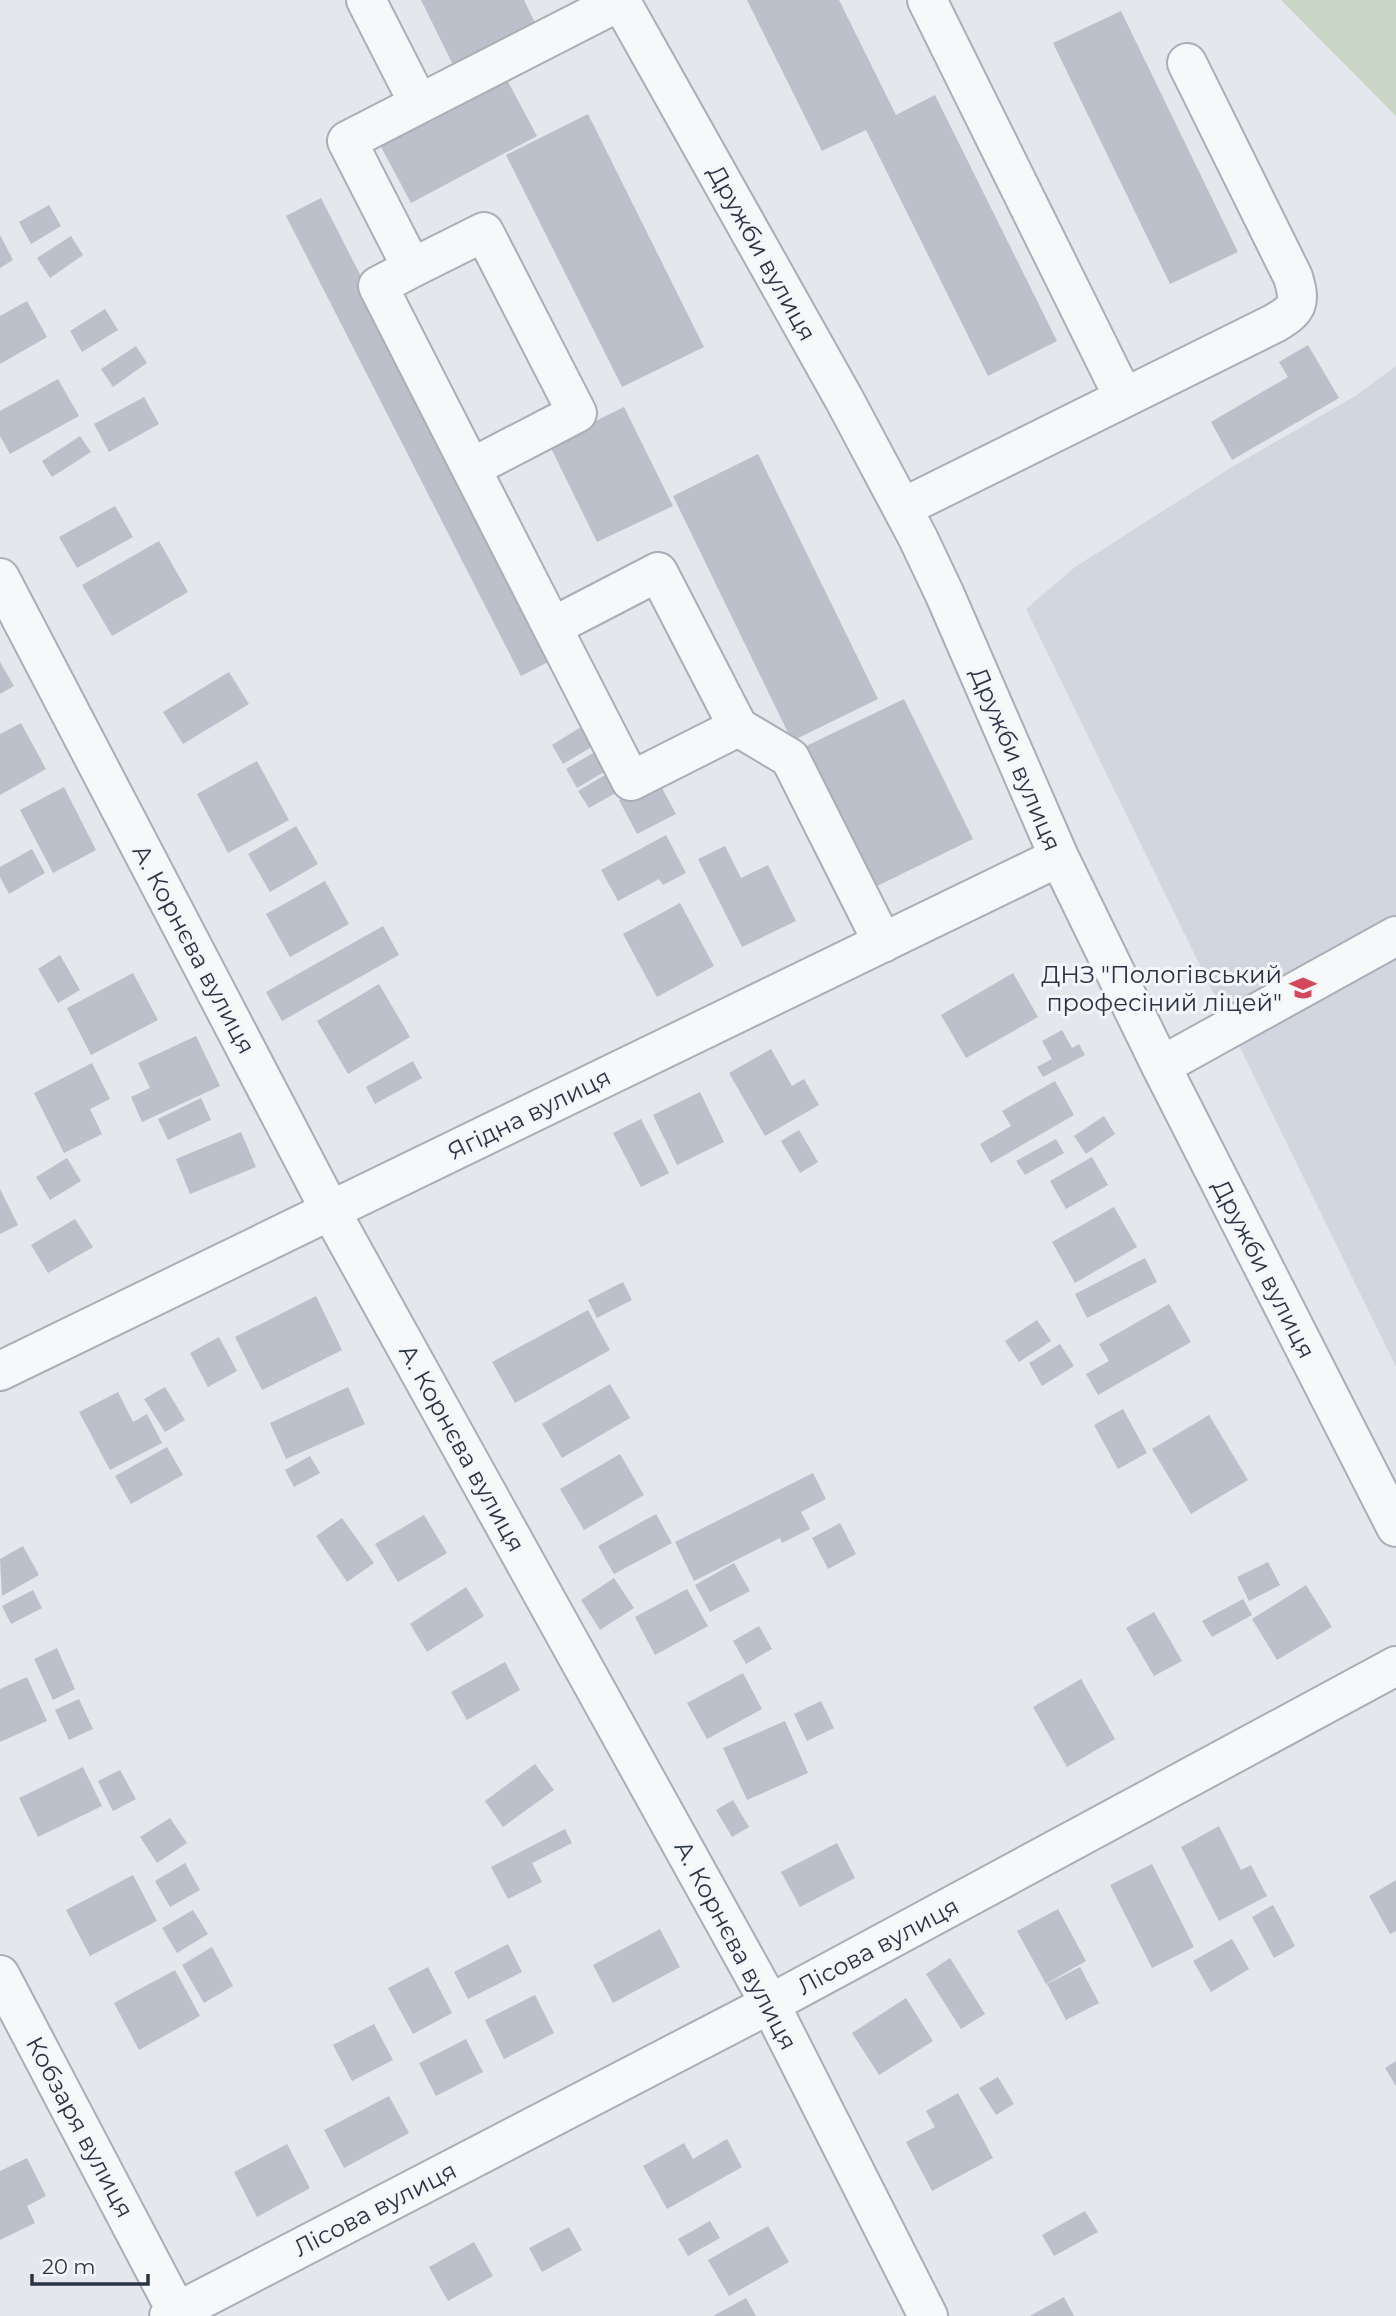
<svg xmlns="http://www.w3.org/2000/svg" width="1396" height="2316" font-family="Montserrat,sans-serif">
<rect width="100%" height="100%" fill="#e4e7ec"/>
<path fill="#d2d6de" d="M1396 366V1367L1026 609 1075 567 1232 467 1357 395Z"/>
<path fill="#c9d6c5" d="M1281 0H1396V116Z"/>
<path fill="#bbc0ca" d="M421 0H524L537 27 455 69Z
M747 0H839L896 115 935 95 1057 341 988 376 866 130 822 151Z
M1121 11 1238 252 1170 284 1053 43Z
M505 76 537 136 411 203 379 143Z
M588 114 704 347 622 387 506 155Z
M321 198 556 658 521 676 286 216Z
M49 205 61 226 31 244 19 222Z
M0 235 13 260 0 268Z
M71 236 83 255 50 278 37 258Z
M27 301 47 337 0 364V316Z
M105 309 118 330 82 352 70 331Z
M1308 345 1339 398 1232 460 1211 422 1288 377 1279 362Z
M136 346 147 363 113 387 101 369Z
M58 379 79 416 10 454 0 436V411Z
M144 397 159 424 109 452 94 424Z
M624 407 673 506 597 542 549 444Z
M80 436 91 452 52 477 42 461Z
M758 454 878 699 792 741 673 496Z
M115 506 133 537 77 568 59 537Z
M159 541 188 592 112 636 82 585Z
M0 662 14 686 0 694Z
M229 672 249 704 183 744 163 712Z
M904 699 973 839 869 890 800 749Z
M21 723 46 769 0 795V734Z
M584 725 595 745 563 764 552 745Z
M598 750 609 769 577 788 566 769Z
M257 761 289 820 228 853 197 794Z
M610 772 621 790 589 808 578 791Z
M657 779 676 814 637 834 619 800Z
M64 787 96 850 53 873 20 810Z
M296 826 318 864 270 892 248 854Z
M666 835 686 873 663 885 659 879 618 901 601 870Z
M725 846 741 878 768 865 796 921 742 947 698 859Z
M32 849 45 873 9 894 0 877V867Z
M325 881 349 924 290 957 266 914Z
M680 903 714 966 657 997 623 934Z
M383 926 399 955 282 1021 266 992Z
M60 955 80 990 58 1003 38 969Z
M133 973 158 1020 91 1055 67 1008Z
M1013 973 1038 1017 966 1058 941 1015Z
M379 984 410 1037 348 1074 317 1021Z
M1062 1030 1072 1048 1079 1044 1085 1055 1043 1077 1037 1067 1052 1059 1042 1041Z
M196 1036 220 1086 142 1122 131 1097 150 1088 138 1063Z
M771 1049 792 1086 804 1079 819 1105 765 1136 729 1073Z
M413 1061 422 1078 375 1104 366 1087Z
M92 1063 110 1099 90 1109 102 1134 64 1153 34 1093Z
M1055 1081 1074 1115 991 1163 980 1144 1011 1126 1002 1111Z
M700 1092 724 1142 677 1165 653 1115Z
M201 1098 211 1120 168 1140 158 1119Z
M1104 1116 1115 1134 1086 1154 1074 1136Z
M641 1119 669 1173 641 1187 613 1133Z
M799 1130 818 1162 800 1173 781 1141Z
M241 1132 256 1167 190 1194 176 1159Z
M1056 1139 1064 1153 1025 1175 1016 1161Z
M1092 1157 1108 1185 1066 1209 1050 1181Z
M67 1158 81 1181 50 1200 36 1177Z
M0 1189 18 1225 0 1234Z
M1114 1207 1137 1247 1075 1283 1052 1242Z
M75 1219 93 1247 48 1273 31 1245Z
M1145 1258 1157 1282 1087 1318 1075 1294Z
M623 1282 632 1300 597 1318 588 1300Z
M316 1296 342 1350 262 1390 235 1337Z
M1169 1304 1191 1342 1098 1395 1086 1374 1109 1361 1099 1344Z
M588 1310 610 1350 515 1403 492 1362Z
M1037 1320 1051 1341 1019 1362 1005 1341Z
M219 1337 237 1371 208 1387 190 1353Z
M1060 1344 1074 1366 1042 1386 1029 1363Z
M610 1384 630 1418 562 1458 542 1424Z
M165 1387 185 1420 165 1432 144 1399Z
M348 1387 365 1424 286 1459 270 1423Z
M118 1392 133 1422 147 1414 162 1443 110 1470 79 1412Z
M1123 1409 1147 1453 1118 1469 1094 1425Z
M1209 1415 1248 1480 1191 1514 1152 1449Z
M167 1447 183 1475 131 1504 115 1476Z
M620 1454 644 1495 584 1530 560 1489Z
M310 1456 320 1473 294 1487 285 1470Z
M813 1473 826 1499 801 1512 810 1529 782 1543 780 1538 694 1581 675 1542Z
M656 1514 672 1543 614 1574 598 1546Z
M424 1515 447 1553 398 1582 375 1544Z
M342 1518 374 1563 347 1582 316 1536Z
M840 1523 856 1554 828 1569 812 1538Z
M23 1546 39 1575 2 1596 0 1559Z
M1268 1562 1280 1585 1249 1601 1237 1577Z
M734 1563 750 1591 710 1612 695 1585Z
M614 1578 634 1608 600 1630 581 1600Z
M1306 1585 1332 1627 1277 1660 1252 1619Z
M466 1587 484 1616 427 1652 410 1624Z
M687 1589 708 1626 655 1655 635 1617Z
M33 1590 42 1608 11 1624 2 1606Z
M1243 1599 1252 1615 1212 1637 1202 1621Z
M1154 1612 1182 1661 1154 1676 1126 1628Z
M759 1626 772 1649 746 1664 733 1641Z
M57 1648 75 1689 53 1700 34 1659Z
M505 1662 520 1690 467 1720 451 1692Z
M743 1673 762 1709 707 1739 687 1703Z
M27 1677 47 1721 0 1742V1689Z
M1081 1679 1115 1739 1067 1767 1033 1707Z
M79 1699 93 1729 69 1740 55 1710Z
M821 1701 834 1728 807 1741 794 1714Z
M785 1721 808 1773 747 1800 723 1748Z
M535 1764 554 1790 503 1827 485 1801Z
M83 1767 102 1806 38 1837 19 1798Z
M120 1770 136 1799 113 1811 98 1781Z
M733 1800 749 1827 732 1837 716 1810Z
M170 1818 187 1843 157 1863 140 1837Z
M1219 1826 1241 1870 1251 1865 1267 1896 1219 1921 1181 1847Z
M565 1829 572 1843 532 1863 542 1882 508 1899 491 1867Z
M837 1843 855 1878 800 1907 781 1872Z
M185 1863 200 1890 170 1907 155 1881Z
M1152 1864 1194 1947 1152 1968 1110 1885Z
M133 1875 157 1921 90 1956 66 1910Z
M1396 1880V1931L1390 1934 1369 1896Z
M1273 1905 1295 1946 1274 1958 1252 1917Z
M1058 1909 1086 1961 1046 1984 1017 1931Z
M193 1910 208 1934 177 1953 162 1928Z
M660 1929 680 1967 613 2003 593 1965Z
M1232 1939 1249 1969 1211 1992 1193 1961Z
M508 1944 522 1972 468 1999 454 1972Z
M212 1947 233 1986 204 2003 182 1965Z
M950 1958 985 2014 961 2029 926 1974Z
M428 1967 452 2013 413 2034 388 1988Z
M1080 1967 1099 2003 1066 2020 1047 1984Z
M175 1970 200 2016 139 2050 114 2003Z
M535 1995 554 2033 504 2059 485 2020Z
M906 1998 933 2041 879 2075 852 2033Z
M374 2024 393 2060 352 2081 333 2045Z
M466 2039 483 2072 436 2096 419 2063Z
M1396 2061V2086L1385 2068Z
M998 2077 1014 2104 996 2115 979 2088Z
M958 2093 993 2158 932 2191 906 2142 935 2127 926 2111Z
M389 2096 409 2133 344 2168 324 2130Z
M727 2139 742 2167 667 2209 643 2166 684 2143 693 2159Z
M287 2144 310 2188 257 2217 234 2172Z
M27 2158 46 2196 27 2206 35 2223 0 2240V2171Z
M1085 2211 1098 2232 1054 2256 1042 2235Z
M710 2221 720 2238 688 2256 678 2239Z
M768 2226 789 2262 729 2296 708 2260Z
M569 2227 582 2250 542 2272 529 2248Z
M474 2242 493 2276 448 2301 429 2267Z
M1064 2297 1074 2316H1030Z
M746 2298 756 2316H713Z"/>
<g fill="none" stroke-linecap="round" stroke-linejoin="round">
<defs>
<path id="minor" d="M366 0 419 104 347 141 412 268 484 232 577 413 471 468
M620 0 844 399 918 538 945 595 1059 857 1161 1066 1396 1527
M927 0 1124 398
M419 104 620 1
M412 268 378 286 552 627
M902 508 1275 323C1298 309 1301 304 1293 277L1187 63
M0 578 330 1210 770 2004 928 2316
M738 727 631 781 552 627 658 572 738 727 790 758 883 943
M1161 1066 1396 936
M0 1371 1059 857
M0 1975 179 2316
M169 2316 770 2004 1396 1666"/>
</defs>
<use href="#minor" stroke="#a9aeb7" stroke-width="42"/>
<use href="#minor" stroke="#f7f8fa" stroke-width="38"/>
</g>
<defs>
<symbol id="university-bare" viewBox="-9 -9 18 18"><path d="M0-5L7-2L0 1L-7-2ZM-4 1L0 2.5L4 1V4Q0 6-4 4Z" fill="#d1495b" stroke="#f4f6f9" stroke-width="2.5" paint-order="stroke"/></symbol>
</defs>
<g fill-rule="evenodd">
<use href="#university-bare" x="1284" y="969" width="38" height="38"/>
</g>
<g text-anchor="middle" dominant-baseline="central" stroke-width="6" stroke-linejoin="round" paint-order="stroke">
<g font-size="24" fill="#2b3445" stroke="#f4f6f9">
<text transform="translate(762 253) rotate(61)">Дружби вулиця</text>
<text transform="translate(1016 759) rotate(67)">Дружби вулиця</text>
<text transform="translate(194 949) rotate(62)">А. Корнєва вулиця</text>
<text transform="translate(529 1114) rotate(-26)">Ягідна вулиця</text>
<text transform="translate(1264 1269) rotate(63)">Дружби вулиця</text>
<text transform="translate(462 1448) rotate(61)">А. Корнєва вулиця</text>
<text transform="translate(736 1945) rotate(62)">А. Корнєва вулиця</text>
<text transform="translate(878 1946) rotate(-28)">Лісова вулиця</text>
<text transform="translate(80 2127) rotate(62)">Кобзаря вулиця</text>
<text transform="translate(375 2209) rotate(-27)">Лісова вулиця</text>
</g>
<g font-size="24" fill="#2b3445" stroke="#f4f6f9" text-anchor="end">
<text x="1282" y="974">ДНЗ "Пологівський<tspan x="1282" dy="28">професіний ліцей"</tspan></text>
</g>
</g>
<path d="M32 2274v10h116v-10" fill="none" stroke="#2b3445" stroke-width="3.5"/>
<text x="42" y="2274" font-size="21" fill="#2b3445" stroke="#f4f6f9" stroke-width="5" paint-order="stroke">20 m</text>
</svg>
